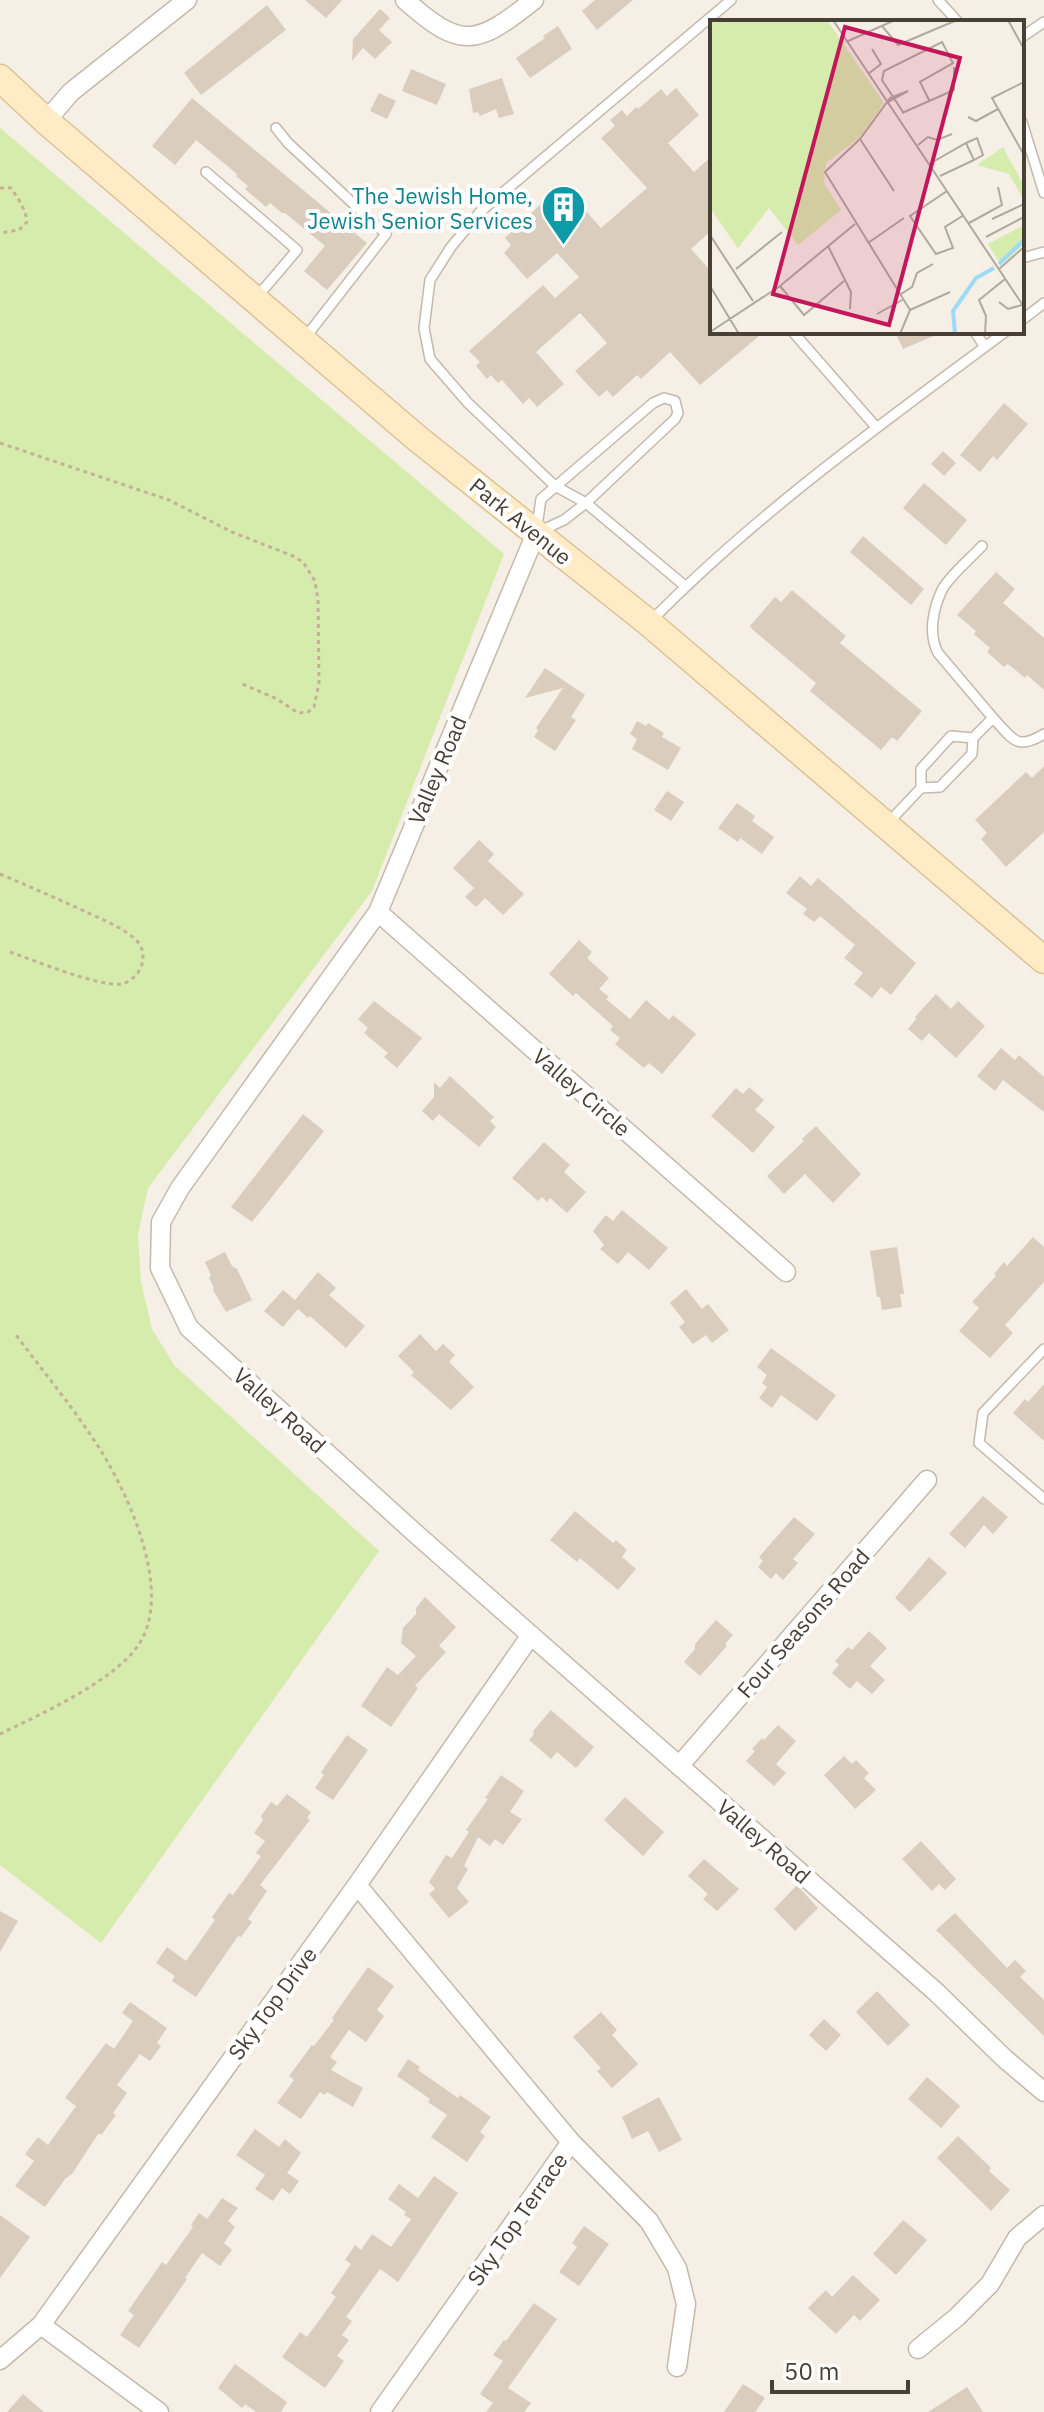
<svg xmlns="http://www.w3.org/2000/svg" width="1044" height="2412" font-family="'IBM Plex Sans',sans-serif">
<rect width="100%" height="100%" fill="#f5efe6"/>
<path fill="#d5ecac" d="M0 128 504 554 372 891 148 1188 138 1234 141 1282 152 1329 174 1365 379 1551 101 1943 0 1865Z"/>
<path fill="#dacdbe" d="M305 0H342L326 18Z
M595 0H633L597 30 582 11Z
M267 5 286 30 201 95 184 73Z
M380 9 390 18 379 30 392 42 375 59 363 48 352 61 353 39Z
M558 26 572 49 530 78 516 58 545 38 543 36Z
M411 69 446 84 437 105 402 91Z
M502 78 514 114 499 118 496 109 480 116 478 112 473 113 469 89Z
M676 88 699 115 668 143 694 172 712 156V230L691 249 712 272V332H764L700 385 670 352 641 379 637 375 613 397 607 390 599 397 575 371 607 343 580 313 536 352 564 384 537 407 529 398 523 404 502 380 498 383 491 375 487 379 476 366 480 362 469 351 543 285 555 298 579 277 557 253 527 279 504 253 511 245 505 238 562 184 601 228 647 188 601 138 615 126 610 120 622 110 627 116 636 107 638 109 661 89 667 96Z
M379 93 396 101 387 119 370 111Z
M192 98 367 243 327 290 304 271 325 246 285 213H282L270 203 266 207 245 189 248 186 236 176 237 174 196 140 175 165 152 146Z
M895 332H943L903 349Z
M1004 403 1028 424 997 460 993 456 980 472 960 455Z
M943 451 956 463 944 476 931 464Z
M924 483 967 520 946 545 903 508Z
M863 536 924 589 911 605 850 552Z
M996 572 1015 589 1003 603 1044 638V690L1027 675 1025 678 1008 664 1004 667 987 652 990 648 974 634 976 631 957 615Z
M792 590 846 636 840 643 922 711 897 741 892 737 881 750 810 691 816 683 753 630 750 626 775 597 781 602Z
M545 668 585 695 571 717 576 720 555 751 534 737 538 730 536 728 563 688 525 698Z
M637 721 646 726 648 723 664 733 662 737 681 748 668 770 632 749 637 739 630 734Z
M1044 766V832L1006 867 981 839 987 833 975 820 1026 772 1032 778Z
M667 791 684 802 671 821 654 810Z
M737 803 755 816 752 821 774 837 762 854 740 838 738 842 718 828Z
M479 840 494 854 488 861 524 894 503 915 485 898 476 907 465 897 474 888 453 868Z
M800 876 811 886 818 878 916 963 891 995 881 987 872 998 854 984 863 973 844 958 855 945 820 916 814 922 803 914 807 909 786 893Z
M579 940 592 952 587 958 609 978 599 989 609 997 606 999 630 1019 646 1000 669 1020 673 1015 696 1034 662 1074 649 1063 644 1068 615 1044 620 1038 610 1030 613 1026 576 993 573 996 549 974Z
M936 994 951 1009 958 1001 985 1026 956 1058 929 1033 922 1041 908 1029 916 1019 915 1017Z
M374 1001 422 1038 397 1068 384 1057 388 1053 364 1033 368 1028 358 1019Z
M1001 1048 1015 1060 1019 1055 1044 1077V1112L1003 1080 995 1091 977 1076Z
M450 1076 494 1117 490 1121 496 1127 479 1147 439 1114 433 1121 422 1111 434 1097V1082L440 1088Z
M749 1087 764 1100 755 1110 775 1127 753 1153 711 1116 736 1088 743 1094Z
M303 1114 324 1131 252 1222 231 1207Z
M816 1126 861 1174 833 1203 805 1174 784 1194 767 1176 804 1141 802 1139Z
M544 1142 570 1165 564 1172 586 1192 567 1213 550 1198 547 1202 542 1197 538 1201 512 1178Z
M622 1210 668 1248 649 1270 628 1252 618 1264 600 1249 604 1245 593 1231 606 1215 613 1221Z
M1033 1237 1044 1247V1282L1005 1325 1013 1333 990 1358 959 1331 979 1308 972 1302 996 1276 994 1274 1004 1262 1007 1266Z
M897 1247 904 1294H900L902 1307 882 1310 880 1297H877L870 1251Z
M225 1252 232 1266 237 1269 252 1300 226 1312 213 1290 214 1288 209 1278 211 1275 205 1262Z
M318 1272 336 1288 329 1295 365 1326 346 1348 310 1316 308 1318 298 1309 283 1327 264 1311 283 1290 295 1300Z
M686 1289 702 1309 708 1304 729 1330 712 1343 706 1335 693 1344 679 1327 685 1322 670 1303Z
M420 1334 436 1351 443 1344 455 1355 449 1362 474 1387 451 1410 411 1375 414 1372 398 1356Z
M771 1348 836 1395 817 1421 781 1395 772 1408 759 1398 767 1387 762 1383 767 1375 757 1367Z
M1044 1384V1441L1013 1413 1025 1399 1028 1402Z
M983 1496 1008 1517 993 1534 984 1525 965 1548 949 1534Z
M575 1511 613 1543 616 1540 627 1550 622 1557 636 1569 618 1590 580 1558 577 1562 550 1540Z
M794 1517 815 1534 793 1559 798 1563 783 1580 776 1573 771 1579 758 1567 763 1561 759 1557Z
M929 1557 947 1573 910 1612 895 1598Z
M425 1597 456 1627 439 1646 446 1652 415 1686 418 1688 391 1727 361 1706 387 1667 398 1675 416 1656 401 1643 403 1628 416 1614V1608Z
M716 1620 733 1635 725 1644 727 1646 700 1676 684 1662 695 1649V1644Z
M869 1631 887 1648 870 1666 885 1680 872 1694 857 1681 850 1689 832 1673 839 1665 835 1661 848 1647 852 1650Z
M551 1710 594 1747 576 1768 557 1752 551 1759 529 1740 534 1734 533 1731Z
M778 1725 796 1741 776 1764 786 1773 774 1786 746 1761 755 1751 752 1749 762 1738 764 1740Z
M347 1735 368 1750 333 1800 315 1788 324 1775 321 1772Z
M844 1756 852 1764 856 1760 869 1773 864 1778 876 1790 855 1809 824 1775Z
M501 1775 524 1791 510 1812 522 1819 503 1845 495 1839 490 1846 478 1837 464 1866 468 1869 457 1888 469 1902 449 1918 429 1894 435 1889 429 1882 446 1855 452 1858 469 1832 466 1830 488 1799 485 1798Z
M287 1794 311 1812 307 1818 310 1820 260 1885 267 1891 248 1919 252 1922 241 1937 238 1936 196 1997 172 1981 175 1976 156 1963 167 1947 186 1961 215 1920 212 1917 229 1893 233 1895 261 1856 256 1853 265 1841 254 1833 263 1820 261 1816 271 1802 277 1806Z
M625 1797 664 1832 643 1856 604 1820Z
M921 1841 956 1879 945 1890 939 1884 932 1891 902 1859Z
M704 1859 739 1889 717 1911 703 1899 708 1894 688 1876Z
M797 1885 818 1908 795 1931 774 1909Z
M0 1911 18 1921 0 1952Z
M955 1913 1007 1968 1015 1960 1026 1971 1020 1977 1044 2000V2036L936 1930Z
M368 1967 394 1986 377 2010 384 2016 366 2042 349 2030 330 2057 337 2062 331 2070 363 2088 353 2107 327 2092 325 2095 320 2092 301 2119 277 2103 294 2080 289 2076 312 2045 314 2046 334 2020 332 2018Z
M877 1991 910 2025 888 2046 856 2012Z
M130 2002 167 2028 157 2043 161 2046 150 2061 140 2054 117 2085 127 2093 113 2113 116 2115 102 2134H98L72 2174 65 2179 45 2207 15 2186 34 2161 25 2154 38 2137 48 2145 76 2106 65 2098 106 2043 114 2049 133 2021 122 2013Z
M601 2012 617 2030 612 2035 638 2064 612 2088 597 2071 601 2068 573 2037Z
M824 2019 841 2035 826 2051 809 2035Z
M408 2059 420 2067 418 2070 458 2098 460 2095 491 2117 480 2132 485 2136 467 2162 431 2137 447 2115 428 2102 430 2099 397 2076Z
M927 2077 960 2106 941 2128 908 2099Z
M659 2097 682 2140 659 2152 648 2131 632 2139 622 2117Z
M255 2129 279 2147 285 2139 301 2153 287 2173 299 2181 290 2194 282 2188 273 2201 255 2189 265 2175 236 2155Z
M958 2136 991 2168 989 2171 1010 2190 991 2211 937 2158Z
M434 2176 458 2193 398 2282 380 2269 346 2317 352 2321 342 2335 349 2340 337 2356 344 2361 325 2388 282 2357 300 2332 307 2337 336 2297 331 2293 351 2264 345 2260 355 2245 361 2250 372 2234 391 2247 411 2219 404 2215 406 2212 388 2199 399 2184 418 2198Z
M222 2198 238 2208 228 2221 235 2227 224 2243 232 2250 220 2266 202 2253 185 2278 187 2279 139 2348 120 2335 134 2315 128 2311 162 2262 166 2265 193 2227 191 2225 199 2213 207 2219Z
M0 2215 30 2237 0 2278Z
M903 2220 927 2240 896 2275 873 2254Z
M584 2226 609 2244 579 2286 559 2272 577 2247 572 2243Z
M853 2275 880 2300 860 2321 854 2315 836 2334 808 2308 826 2290 832 2297Z
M534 2303 557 2319 508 2388 531 2403 524 2412H486L493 2403 480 2394 503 2361 493 2355 504 2340 506 2341Z
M235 2364 287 2402 281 2412H256L245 2404 242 2408 218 2388Z
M743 2384 765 2398 755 2412H724Z
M967 2387 983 2412H928Z
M23 2394 44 2412H7Z"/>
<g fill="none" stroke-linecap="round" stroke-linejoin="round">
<defs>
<path id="service" d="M938 0 958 22
M1022 37 1044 22
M1022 122 1044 193
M276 128 288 143 386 234 305 338
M206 172 297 250 257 297
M1022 258 1044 252
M1022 320 1044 303
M793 332 876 427
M975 332 985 347
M664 398 675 401 678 413 675 419 586 503 564 520 536 533 541 499 653 403Z
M982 546C971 558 949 576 942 590 933 609 928 634 938 653L993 718
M685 586 586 503 555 486 468 403 430 359 424 328 430 280 451 247 480 212 731 0
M651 621C758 512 883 423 1005 332
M921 788V769L951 736 973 738
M888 823 921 788 940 787 972 754 973 738 993 718C1013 739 1016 751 1044 734
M1044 1349 983 1413 979 1443 1044 1499"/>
<path id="minor" d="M405 0C462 51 477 45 534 0
M46 121 71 92 187 0
M536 533 378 912 180 1188 161 1222 160 1268 189 1328 416 1534 936 1992 1005 2059 1044 2092
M378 912 786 1272
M679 1766 927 1480
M357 1885 571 2142 649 2221 677 2268 686 2304 677 2367
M41 2325 159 2412
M918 2349 957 2317 990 2284 1017 2238 1044 2215
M0 2360 41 2325 357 1885 531 1635
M380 2412 571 2142"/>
<path id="secondary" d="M0 78 46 121 418 439 649 623 1044 960"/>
</defs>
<use href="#service" stroke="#c4b9ab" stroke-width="12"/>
<use href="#minor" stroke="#c4b9ab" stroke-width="21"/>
<use href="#secondary" stroke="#dcc394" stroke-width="29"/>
<path stroke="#c4b198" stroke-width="3" stroke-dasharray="4 4" stroke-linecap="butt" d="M0 188H11C18 198 26 210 27 222L19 230 0 233
M0 443 169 500 232 532 293 556 303 562 315 581 318 600 319 683 314 707 308 712 298 713 277 699 240 683
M0 874C28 886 56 898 84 911 101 919 123 927 137 941 143 948 144 955 142 964 140 973 131 982 121 984 99 987 33 960 10 952
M0 1734C39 1715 112 1682 137 1647 176 1594 127 1490 96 1443 71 1405 43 1371 16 1335"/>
<use href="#service" stroke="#fff" stroke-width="9"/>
<use href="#minor" stroke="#fff" stroke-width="18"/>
<use href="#secondary" stroke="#ffecc6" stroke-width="26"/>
</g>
<defs>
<symbol id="building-pin" viewBox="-11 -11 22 30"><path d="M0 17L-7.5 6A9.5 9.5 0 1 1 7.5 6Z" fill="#0f9aa8" stroke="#fff"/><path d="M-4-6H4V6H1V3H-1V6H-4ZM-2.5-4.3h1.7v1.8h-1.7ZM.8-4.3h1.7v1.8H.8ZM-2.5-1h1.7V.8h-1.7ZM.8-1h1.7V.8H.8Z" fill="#fff"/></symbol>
</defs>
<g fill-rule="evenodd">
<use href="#building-pin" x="538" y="182" width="51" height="69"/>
</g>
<g text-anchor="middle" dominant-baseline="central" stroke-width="8" stroke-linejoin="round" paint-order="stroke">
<g font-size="22" fill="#0d838f" stroke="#fff" text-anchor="end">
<text x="533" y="195">The Jewish Home,<tspan x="533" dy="25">Jewish Senior Services</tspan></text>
</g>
<g font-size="22" fill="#483f35" stroke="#fff">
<text transform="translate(521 521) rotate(39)">Park Avenue</text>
<text transform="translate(437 770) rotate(-67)">Valley Road</text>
<text transform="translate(582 1092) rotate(41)">Valley Circle</text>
<text transform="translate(280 1410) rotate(42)">Valley Road</text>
<text transform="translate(803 1623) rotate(-49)">Four Seasons Road</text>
<text transform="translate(764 1841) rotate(41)">Valley Road</text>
<text transform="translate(272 2003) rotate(-54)">Sky Top Drive</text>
<text transform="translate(517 2219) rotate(-55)">Sky Top Terrace</text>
</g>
</g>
<g transform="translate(710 20)">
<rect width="314" height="314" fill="#f5efe6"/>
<path d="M0 0H117L174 83 150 117 116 143 114 163 131 190 88 225 59 188 28 228 0 188ZM293 127 314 166V180L299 154 267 145ZM314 205V224L291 245 278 224Z" fill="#d5ecac"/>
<path fill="none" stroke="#9edaf6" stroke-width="4" d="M289 244 314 220M245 314 243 291 266 258 284 248"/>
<path fill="none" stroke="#b0a99f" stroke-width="2" d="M123 0 314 287M298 0 314 29M172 6 188 25 247 0M136 22 185 0M158 54 171 44 162 29M314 62 282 78 314 135M178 82 198 71 180 78 150 119 115 152 200 290 190 314M193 92 172 60 174 51 232 22 243 43 210 62 219 80M192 93 244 70V47M258 97 266 101 288 89M150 119 184 171M256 123 267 118 273 135 264 140M208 125 218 117 227 120 242 114M221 143 256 123 264 140 230 156M237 171 200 196 226 234 243 228 235 207 254 195M282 199 314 184M259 203 292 185 288 167M0 215 43 281M276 217 314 197M158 223 194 198M118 226 141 272 140 289M26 249 72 212M289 249 314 227M0 266 29 314M70 266 94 295 134 261M191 274 202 267 207 253 223 244M289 282 298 289 312 285M200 290 240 272M167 294 194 279M0 312 70 266 145 204M275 314 276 296 269 280 295 259"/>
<path fill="#c2185b" fill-opacity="0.15" stroke="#c2185b" stroke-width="4" d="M135 7 250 38 179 305 63 274Z"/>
<rect width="314" height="314" fill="none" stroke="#483f35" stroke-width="4"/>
</g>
<path d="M772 2380v12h136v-12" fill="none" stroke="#483f35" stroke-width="4"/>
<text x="784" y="2380" font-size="24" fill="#483f35" stroke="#ffffff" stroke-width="6" paint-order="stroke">50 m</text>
</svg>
